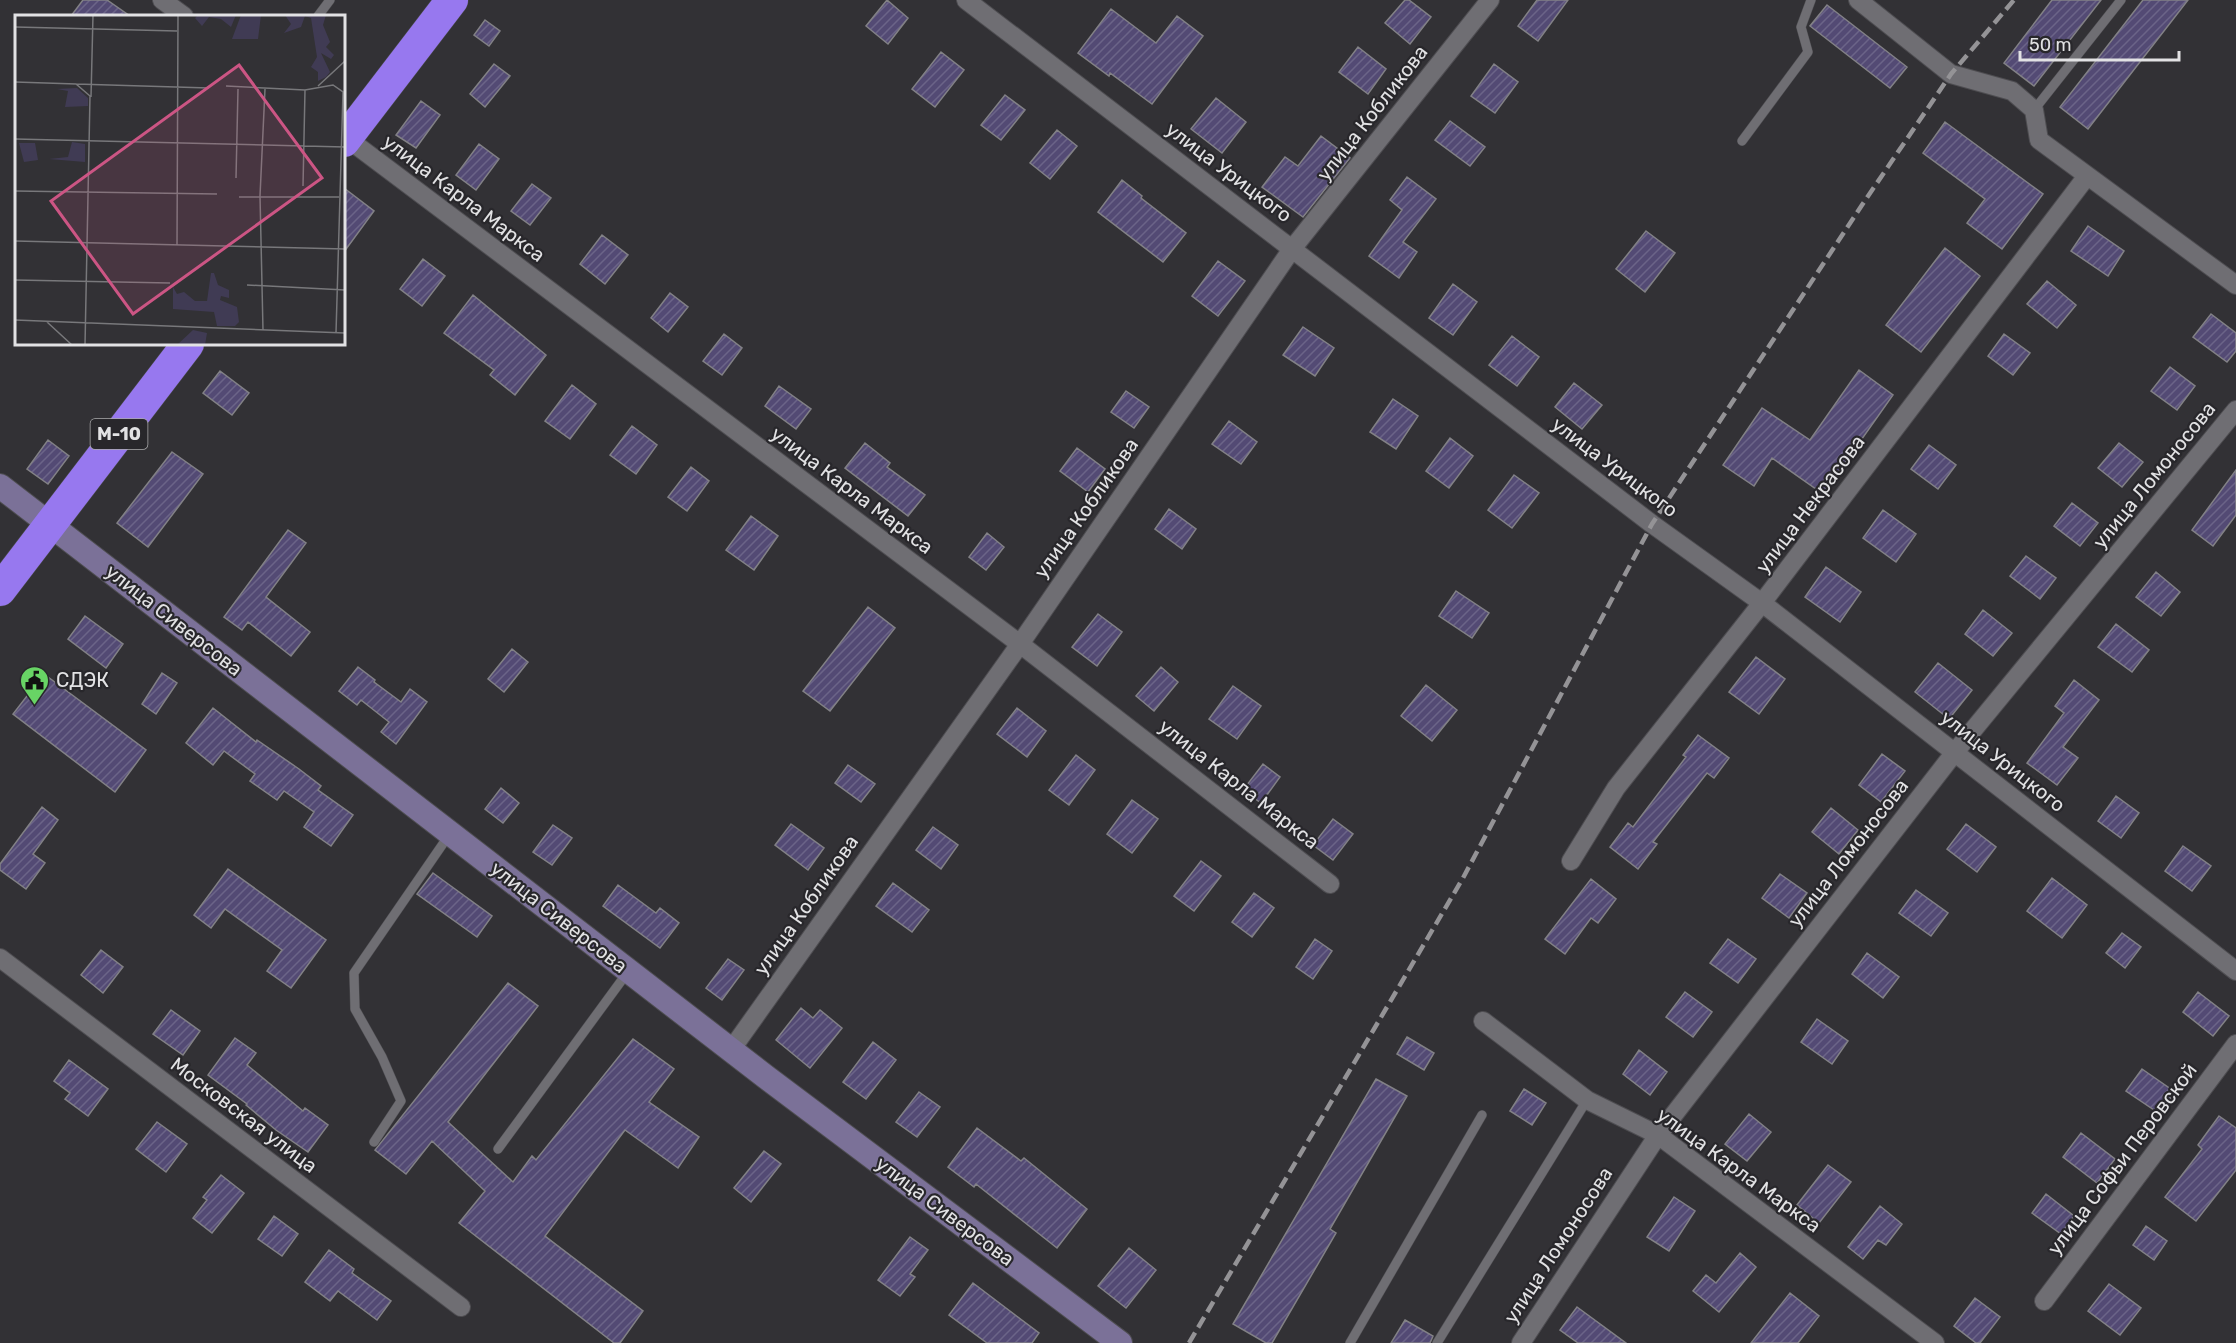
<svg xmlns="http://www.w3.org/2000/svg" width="2236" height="1343" font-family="Rubik,sans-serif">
<defs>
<pattern id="building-hatch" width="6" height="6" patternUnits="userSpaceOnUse" patternTransform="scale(1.5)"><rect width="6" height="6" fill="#534a74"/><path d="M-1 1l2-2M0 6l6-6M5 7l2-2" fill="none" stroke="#6b6488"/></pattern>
</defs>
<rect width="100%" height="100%" fill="#323135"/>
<path fill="url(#building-hatch)" stroke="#828186" stroke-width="1.5" d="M83 0H107L130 16H71Z
M887 0 908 18 888 44 866 26Z
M1405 0H1409L1431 17 1410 44 1385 23Z
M1537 0H1568L1538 41 1518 26Z
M2052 0H2101L2034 86 2004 63Z
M2143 0H2188L2088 129 2060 107Z
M1827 5 1907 67 1890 88 1810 26Z
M1111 9 1156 43 1177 16 1203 36 1152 104 1110 73 1109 76 1078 53Z
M485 20 500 31 489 46 474 35Z
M1358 47 1386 69 1368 94 1339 72Z
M941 52 964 70 935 107 912 89Z
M494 64 510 76 485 107 470 94Z
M1494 64 1518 82 1495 113 1471 96Z
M1005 95 1025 110 1001 140 981 125Z
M1216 98 1246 122 1222 153 1191 129Z
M421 101 440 115 416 148 396 135Z
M1450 121 1485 147 1470 166 1435 140Z
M1945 122 2043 194 2002 249 1967 223 1985 199 1923 153Z
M1057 130 1077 146 1050 179 1030 163Z
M1321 136 1350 158 1303 217 1262 187 1285 157 1298 166Z
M479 144 499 159 476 190 456 175Z
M1407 177 1436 199 1403 242 1417 252 1399 278 1369 256 1402 210 1390 200Z
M1122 180 1142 196 1141 198 1186 233 1163 262 1098 212Z
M532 184 551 198 530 225 511 211Z
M344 188 374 211 344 252Z
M2088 226 2124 251 2108 276 2071 251Z
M1646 231 1675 253 1645 292 1616 269Z
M602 235 628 255 605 284 580 264Z
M1945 248 1980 276 1921 352 1886 325Z
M423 259 445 276 422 306 400 289Z
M1218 261 1245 281 1218 316 1192 296Z
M2047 281 2076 305 2057 328 2027 304Z
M1453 284 1477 302 1453 335 1429 318Z
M670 293 688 307 668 332 651 318Z
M473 295 546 355 515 395 490 375 494 370 444 333Z
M2211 314 2236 333V351L2227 362 2193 337Z
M1303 327 1334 348 1315 376 1283 355Z
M724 334 742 348 722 375 703 361Z
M2004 334 2030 353 2013 375 1988 356Z
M1512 336 1539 357 1517 386 1489 365Z
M2170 367 2195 386 2177 410 2151 391Z
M1859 370 1893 395 1823 494 1772 458 1754 486 1723 465 1762 408 1810 440Z
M220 371 249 393 232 415 203 393Z
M1574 383 1602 405 1582 429 1555 407Z
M572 385 596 404 570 439 545 421Z
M779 386 811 409 796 429 765 406Z
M1126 391 1149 407 1134 428 1111 412Z
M1393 399 1418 416 1396 449 1370 432Z
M1229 421 1257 442 1241 464 1212 444Z
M632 426 657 445 636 474 610 455Z
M1450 438 1473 456 1449 488 1426 471Z
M48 440 69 456 48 484 27 469Z
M865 443 890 463 887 467 925 495 908 516 845 468Z
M2119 443 2143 462 2122 487 2098 468Z
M1929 445 1956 465 1938 489 1911 469Z
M1077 448 1105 469 1088 492 1060 471Z
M172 452 203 474 148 547 117 523Z
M691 467 709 481 687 511 668 497Z
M2236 470V515L2213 546 2192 530Z
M1514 475 1539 493 1512 528 1488 510Z
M2072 503 2098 523 2080 546 2054 526Z
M1169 509 1196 529 1182 549 1155 529Z
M1883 510 1916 534 1896 562 1863 538Z
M751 516 778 536 754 570 726 550Z
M288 530 306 543 266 597 310 632 291 656 248 622 242 630 224 617Z
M987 533 1004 547 986 570 969 557Z
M2026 556 2056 578 2040 599 2010 576Z
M1826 567 1861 592 1840 622 1805 597Z
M2156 572 2180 592 2161 616 2136 597Z
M1456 591 1489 613 1472 638 1439 616Z
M868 607 895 628 830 711 803 691Z
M1983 610 2012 633 1993 656 1965 634Z
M1098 614 1122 632 1097 666 1072 647Z
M85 616 123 644 106 668 68 639Z
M2116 624 2149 650 2132 672 2098 647Z
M512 649 528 662 504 692 488 679Z
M1756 657 1785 679 1759 714 1729 692Z
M1938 663 1972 690 1949 719 1915 692Z
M358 667 375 680 374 682 401 702 410 689 427 702 396 744 381 732 389 722 361 700 357 705 339 691Z
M1161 667 1178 682 1154 711 1136 696Z
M162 673 177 683 156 714 142 704Z
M44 674 146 750 115 792 13 714Z
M2074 680 2099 700 2063 747 2078 758 2057 785 2027 763 2064 713 2055 706Z
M1426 685 1457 710 1432 741 1401 716Z
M1233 686 1261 706 1237 739 1209 719Z
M213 708 256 742 257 740 299 769 321 786 318 790 353 815 331 846 304 827 314 812 284 791 277 800 250 781 255 774 224 751 213 765 186 743Z
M1017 708 1046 731 1027 757 997 734Z
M1698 735 1729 758 1714 778 1707 773 1653 842 1657 844 1638 869 1610 847 1628 823 1633 827 1686 757 1683 755Z
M1882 754 1905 771 1881 802 1859 785Z
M1076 755 1095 770 1069 805 1049 790Z
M1263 764 1280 777 1261 803 1243 790Z
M848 765 875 784 861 802 835 783Z
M501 788 519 803 503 823 485 809Z
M2116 796 2139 813 2121 838 2098 821Z
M1132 800 1158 819 1132 853 1107 834Z
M42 807 58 820 33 854 45 863 26 889 0 870V864Z
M1831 808 1858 830 1839 854 1812 832Z
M1333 819 1353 834 1333 860 1313 845Z
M791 824 824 848 808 870 775 845Z
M1966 824 1996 847 1977 872 1947 849Z
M553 825 572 838 552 865 533 852Z
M933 827 958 845 941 869 916 850Z
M2183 846 2211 866 2192 891 2165 871Z
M1201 861 1221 876 1194 911 1174 896Z
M228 869 326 940 291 988 267 971 282 950 225 909 211 928 194 915Z
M433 873 492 916 477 937 417 894Z
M1780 874 1807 893 1789 918 1762 898Z
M2052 878 2087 905 2062 938 2027 911Z
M1591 879 1616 899 1598 923 1591 918 1565 954 1545 939Z
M893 883 929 910 912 932 876 906Z
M618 885 656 913 660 908 679 923 660 948 603 906Z
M1916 890 1948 913 1931 936 1899 913Z
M1254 893 1274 908 1252 937 1232 922Z
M2122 933 2141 947 2125 968 2106 953Z
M1315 939 1332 951 1313 979 1296 967Z
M1728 939 1756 959 1738 983 1710 963Z
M101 950 123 967 103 993 81 975Z
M1867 953 1899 977 1883 998 1852 974Z
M728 959 744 970 722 1000 706 988Z
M508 983 538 1006 448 1122 513 1182 532 1156 536 1160 633 1039 674 1069 649 1102 699 1137 678 1168 625 1130 545 1236 643 1311 620 1343H614L459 1223 485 1191 432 1141 406 1174 375 1150Z
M1685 992 1712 1012 1693 1037 1666 1017Z
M2198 992 2229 1016 2213 1036 2183 1012Z
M801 1008 813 1018 820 1010 842 1028 810 1068 776 1040Z
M171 1010 200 1031 183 1055 153 1034Z
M1817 1019 1848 1041 1832 1064 1801 1042Z
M1407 1037 1434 1053 1424 1070 1397 1054Z
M235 1038 256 1053 247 1065 303 1111 305 1108 328 1125 308 1152 276 1130 246 1105 247 1104 208 1075Z
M873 1042 896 1060 866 1099 843 1082Z
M1639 1050 1667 1072 1650 1095 1623 1074Z
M69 1060 108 1089 88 1116 65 1099 70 1093 54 1081Z
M2142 1069 2175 1092 2160 1114 2126 1091Z
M1376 1079 1407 1096 1330 1229 1336 1233 1272 1343H1266L1233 1324Z
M1524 1089 1546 1103 1532 1125 1510 1111Z
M919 1092 940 1107 917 1137 896 1122Z
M1749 1114 1771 1132 1747 1161 1725 1144Z
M2219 1116 2236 1128V1170L2196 1221 2165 1197 2202 1149 2198 1145Z
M157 1122 187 1144 166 1172 136 1149Z
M977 1128 1021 1161 1024 1158 1087 1209 1057 1248 976 1184 974 1187 948 1167Z
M2081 1133 2115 1159 2097 1183 2063 1157Z
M764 1151 781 1164 751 1202 734 1188Z
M1828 1165 1851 1182 1819 1223 1797 1205Z
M221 1175 244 1193 212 1233 193 1218 207 1200 203 1197Z
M2046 1194 2074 1216 2061 1234 2032 1213Z
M1674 1197 1695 1211 1669 1251 1647 1237Z
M1880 1206 1902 1224 1886 1245 1878 1240 1863 1259 1848 1247Z
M274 1216 298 1234 282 1256 258 1239Z
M2146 1226 2167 1241 2154 1260 2133 1245Z
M910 1237 928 1250 910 1274 915 1277 900 1296 878 1280Z
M1129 1248 1156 1270 1126 1308 1098 1286Z
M329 1250 354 1269 352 1273 391 1301 377 1320 338 1291 330 1301 305 1282Z
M1740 1253 1756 1267 1719 1312 1693 1291 1706 1275 1716 1283Z
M973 1283 1039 1333 1032 1343H987L949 1315Z
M2109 1284 2141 1308 2120 1335 2088 1311Z
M1790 1293 1819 1316 1798 1343H1751Z
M1975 1298 2000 1317 1980 1343H1976L1954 1326Z
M1577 1307 1626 1343H1578L1560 1330Z
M1405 1320 1433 1336 1430 1343H1391Z"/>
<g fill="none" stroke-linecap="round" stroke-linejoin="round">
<defs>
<path id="lane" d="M318 16 330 0
M2034 110 2121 0
M1742 141 1808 52 1801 27 1811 0
M374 1142 401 1101 382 1057 355 1009 354 973 449 835
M498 1149 627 973
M1350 1343 1482 1115
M1437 1343 1587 1100"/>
<path id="street" d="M162 0 184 16
M966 0 1652 524 1762 603 2236 971
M1858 0 1951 74 2012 91 2034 110 2039 140 2236 285
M344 136 1020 644 1330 884
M1571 861 1616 788 1762 603 2087 176
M0 958 461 1307
M1483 1021 1587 1100 1658 1135 1935 1343
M731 1050 1020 644 1292 249 1490 0
M2044 1301 2236 1044
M1521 1343 1658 1135 1955 752 2236 410"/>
<path id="secondary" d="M0 486 766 1077 1120 1343"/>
<path id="highway" d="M344 141 452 0
M0 590 188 344"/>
</defs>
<use href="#lane" stroke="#4e4d51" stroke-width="10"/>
<use href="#street" stroke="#4e4d51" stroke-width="20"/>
<use href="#secondary" stroke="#4e4d51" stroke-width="26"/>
<use href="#highway" stroke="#4e4d51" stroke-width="33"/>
<use href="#lane" stroke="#6f6e73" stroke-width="9"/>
<use href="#street" stroke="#6f6e73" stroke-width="18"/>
<use href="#secondary" stroke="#7b7198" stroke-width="24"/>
<use href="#highway" stroke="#9778ef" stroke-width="32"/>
<path stroke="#949396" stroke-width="4.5" stroke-dasharray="12 6" stroke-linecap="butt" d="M1189 1343 1463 878 1652 524 1862 205 1951 74 2014 0"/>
</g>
<defs>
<symbol id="civic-pin" viewBox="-11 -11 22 30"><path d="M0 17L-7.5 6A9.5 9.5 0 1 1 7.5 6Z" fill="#68d465" stroke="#28272b"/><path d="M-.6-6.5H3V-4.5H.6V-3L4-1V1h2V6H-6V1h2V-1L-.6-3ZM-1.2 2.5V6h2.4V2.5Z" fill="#111"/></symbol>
</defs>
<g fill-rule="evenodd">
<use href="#civic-pin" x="18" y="664" width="33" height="45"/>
</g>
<g text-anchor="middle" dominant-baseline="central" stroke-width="4.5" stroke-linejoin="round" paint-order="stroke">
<rect fill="#28272b" stroke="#aaaaac" stroke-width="1.5" x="90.5" y="419" width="57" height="30" rx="4.5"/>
<g font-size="18" font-weight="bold" fill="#e2e2e4">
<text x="119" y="434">М-10</text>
</g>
<g font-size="20" fill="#e2e2e4" stroke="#28272b">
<text transform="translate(1372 113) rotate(-52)">улица Кобликова</text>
<text transform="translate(1229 172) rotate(37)">улица Урицкого</text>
<text transform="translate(464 198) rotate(37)">улица Карла Маркса</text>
<text transform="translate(1615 467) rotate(37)">улица Урицкого</text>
<text transform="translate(2154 475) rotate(-51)">улица Ломоносова</text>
<text transform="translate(852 490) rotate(37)">улица Карла Маркса</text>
<text transform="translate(1810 504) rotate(-53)">улица Некрасова</text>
<text transform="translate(1086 508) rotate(-55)">улица Кобликова</text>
<text transform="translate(174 620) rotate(38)">улица Сиверсова</text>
<text transform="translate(2003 761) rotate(38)">улица Урицкого</text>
<text transform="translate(1239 784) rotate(38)">улица Карла Маркса</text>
<text transform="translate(1848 853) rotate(-52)">улица Ломоносова</text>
<text transform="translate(806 905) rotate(-55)">улица Кобликова</text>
<text transform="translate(559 917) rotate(38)">улица Сиверсова</text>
<text transform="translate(244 1115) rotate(37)">Московская улица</text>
<text transform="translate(2122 1159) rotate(-53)">улица Софьи Перовской</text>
<text transform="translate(1739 1170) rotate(36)">улица Карла Маркса</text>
<text transform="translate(945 1211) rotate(37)">улица Сиверсова</text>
<text transform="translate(1558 1245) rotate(-57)">улица Ломоносова</text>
</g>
<g font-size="20" fill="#e2e2e4" stroke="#28272b" text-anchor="start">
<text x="56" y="680">СДЭК</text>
</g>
</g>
<g transform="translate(15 15)">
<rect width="330" height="330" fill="#323135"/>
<path d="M183 0H221L216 12 206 4 194 2 187 11 180 3ZM226 0H246L243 24H217ZM270 0H311L308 10 315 27 311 32 319 40 316 44 306 38 315 57 311 62 303 66V57L296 52 302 42 296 3 290 1 286 12 269 18 276 9ZM62 73 73 83V91L50 92 53 76 42 74ZM4 128H20L23 145 9 147ZM196 258H199L203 270 214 275V283L206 281 205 285 222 292 224 307 220 311H202L199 297 158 294V272L162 279 169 277 180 286H192Z" fill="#403b54"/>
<path d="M57 127 70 129V147L34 144 53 142ZM178 315 192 318 190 330H162Z" fill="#403b54"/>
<path fill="none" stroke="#78787b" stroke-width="1.5" d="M0 12 162 16M0 67 61 69 75 81 70 330M61 69 194 73M211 71 290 75 318 70 328 77 321 318M303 71 330 46M76 82 78 0M0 124 330 132M221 163 223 74M288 171 290 75M0 176 202 179M224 182H324M0 226 330 234M162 230 163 0M0 265 155 268M232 270 330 275M0 305 330 318M32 307 57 330M248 315 245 181 250 74"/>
<path fill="#cc5584" fill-opacity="0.15" stroke="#cc5584" stroke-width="3" d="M224 50 307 163 118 299 36 186Z"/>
<rect width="330" height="330" fill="none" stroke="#e2e2e4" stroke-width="3"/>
</g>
<path d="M2020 51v9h159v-9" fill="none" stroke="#e2e2e4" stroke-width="3"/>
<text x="2029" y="51" font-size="18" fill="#e2e2e4" stroke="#28272b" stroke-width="4.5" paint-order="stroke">50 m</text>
</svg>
